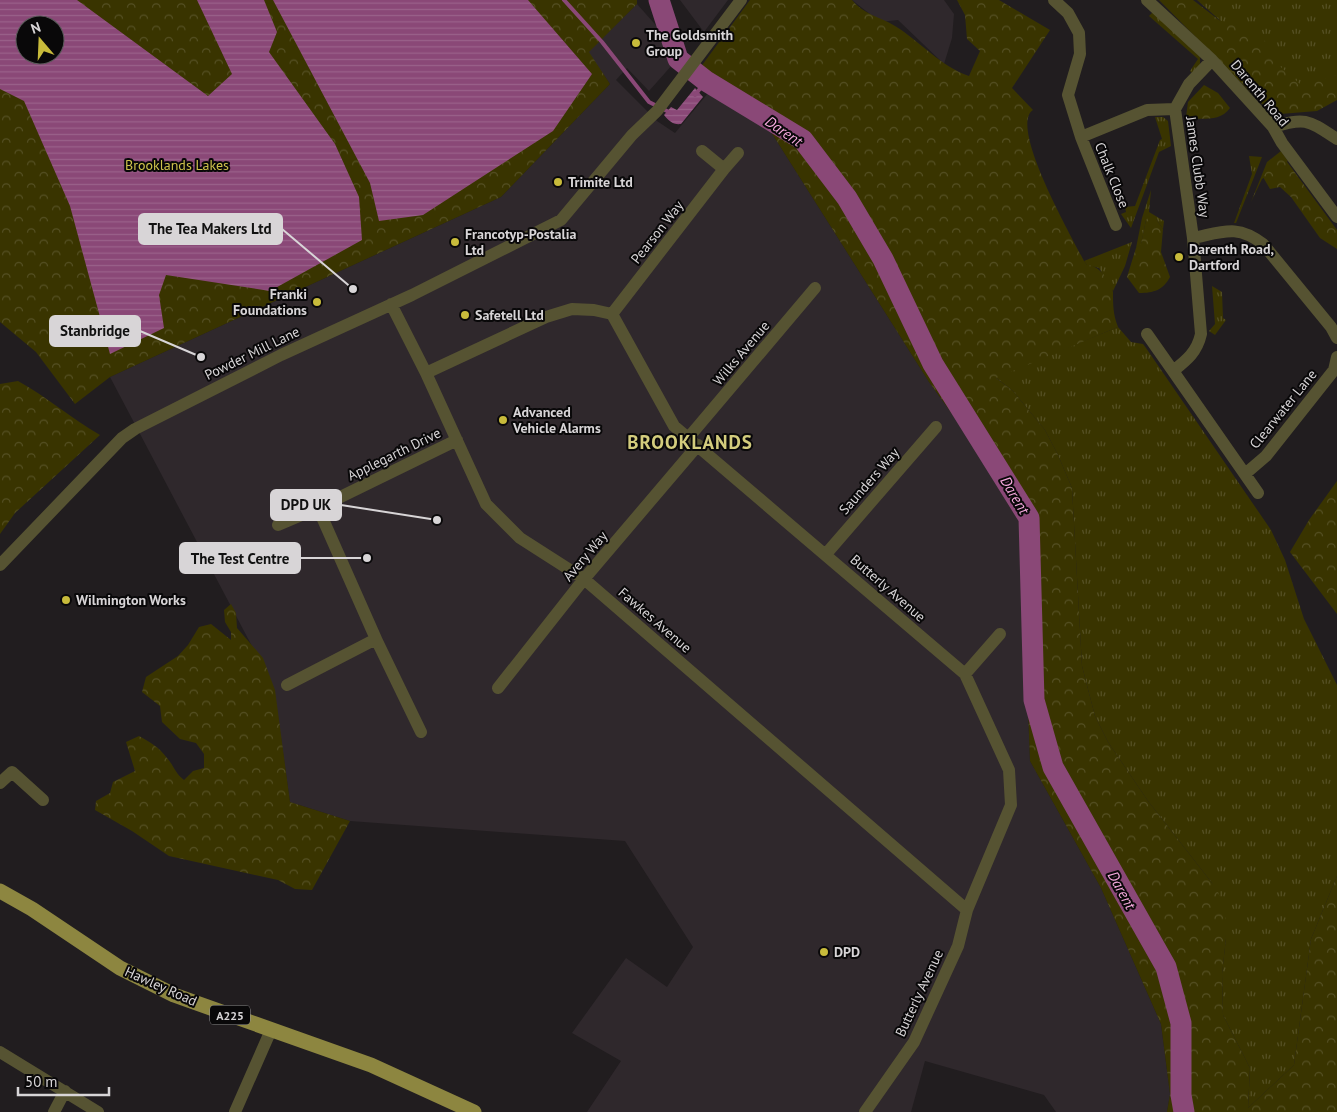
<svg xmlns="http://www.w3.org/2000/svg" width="1337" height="1112" font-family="'PT Sans',sans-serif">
<defs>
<pattern id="grass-tufts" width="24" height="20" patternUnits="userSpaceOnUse" patternTransform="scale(1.25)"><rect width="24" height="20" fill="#393400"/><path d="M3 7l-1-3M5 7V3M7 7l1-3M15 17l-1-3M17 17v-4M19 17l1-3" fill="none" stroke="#555024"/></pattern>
<pattern id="forest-crowns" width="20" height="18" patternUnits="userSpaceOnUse" patternTransform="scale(1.25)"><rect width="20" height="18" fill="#393400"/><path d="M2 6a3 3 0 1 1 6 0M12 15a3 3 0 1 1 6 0" fill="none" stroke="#555024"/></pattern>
<pattern id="water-rules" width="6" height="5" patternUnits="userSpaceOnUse" patternTransform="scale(1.25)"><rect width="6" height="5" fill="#8a4877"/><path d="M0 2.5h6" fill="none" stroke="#9a628a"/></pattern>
</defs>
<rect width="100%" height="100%" fill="#211d1f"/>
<path fill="#2f282c" d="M680 0H728L704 32Z
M852 0H944L954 14 952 38 944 64 898 20 880 22Z
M637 4 661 31 673 64 649 91 627 68 616 80 657 121 675 133 709 92 771 132 929 382 979 451 1021 524 1030 761 1101 888 1161 1024 1170 1094 1167 1112H1056L1044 1095 925 1061 911 1112H587L621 1061 572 1033 626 958 667 987 693 947 625 841 350 821 290 802 274 688 110 377 501 197 610 84 588 52Z"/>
<path fill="url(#grass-tufts)" d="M1197 0H1337V79L1302 93Z
M1153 12 1200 57V65L1192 73 1190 71 1198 59 1149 16Z
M1155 117H1163L1168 121 1171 146 1159 152 1131 228 1121 214 1126 212 1125 207 1135 206 1160 140 1162 139Z
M1281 151 1288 161 1262 179 1251 202 1267 162Z
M1249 156 1262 157 1236 223H1234L1252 174Z
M1151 190 1149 212 1164 221 1163 229 1156 219 1146 220 1141 245 1136 248 1142 218Z
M1132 242 1125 266 1113 291 1099 268 1087 265 1084 261Z
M1212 286 1222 292 1223 318 1226 320 1215 335 1209 331 1215 324Z
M1118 327 1131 342 1143 344 1146 348 1271 530 1285 560 1304 619 1337 685V876L1311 939 1294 1065 1248 1108 1250 1068 1223 1015 1222 974 1226 938 1212 883 1148 801 1108 742 1095 716 1082 666 1072 488 1058 455 1045 430 1013 391 995 377Z"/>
<path fill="url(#forest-crowns)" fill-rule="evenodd" d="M0 0H637V4L589 52 610 84 501 197 110 377 75 404 36 352 0 322ZM25 25H55V55H25Z
M750 0H852C863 14 880 17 895 26 921 42 940 66 969 76L980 51 967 39 965 15 957 0H999L1050 30 1012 88 1033 110C1008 126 1073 239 1084 261L1087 265C1097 264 1112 281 1113 292 1113 305 1113 314 1118 327L996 378 1013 391 1045 430 1058 455 1072 488 1082 666 1095 716 1108 742 1148 801 1212 883 1225 905 1226 938 1222 974 1223 1015 1250 1068 1248 1108 1294 1065 1311 939 1337 876V1112H1167L1170 1094 1161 1024 1101 888 1030 761 1021 524 979 451 929 382 771 132 709 92 700 68Z
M1159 0H1193L1219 20 1246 30 1265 41 1274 61 1301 85 1337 75V100L1317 111 1280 114 1266 108Z
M1204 85 1218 93 1230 108C1220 122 1204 118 1189 119L1186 117 1188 102Z
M1282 155 1337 230V249L1320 238 1291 197 1280 187 1270 189 1263 177 1272 163Z
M1149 216 1156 219 1163 229 1161 252 1170 277C1163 290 1154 293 1139 293L1127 277 1136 248 1141 244 1146 220Z
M18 381C47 397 71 418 100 435L15 513 0 534V384Z
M1337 481V614L1290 552 1309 520Z
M231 604 236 613 237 628 263 658 275 690 290 802 350 821 312 890 295 889 278 880 169 856 132 831 95 810 96 801 110 793 113 782 135 771 126 742 139 736C150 742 159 747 167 758 174 766 175 773 184 780L193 771 204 768V754L196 743 180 739 162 722 160 706 142 692 146 677 178 656 188 645 199 627 211 624 231 640V632L225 622 224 610Z"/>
<path fill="url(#water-rules)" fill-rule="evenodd" d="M0 0H77L208 96 232 74 197 0H264L277 32 269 52 335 144 359 197 362 240 270 291 166 275 159 295 164 328 110 354 70 206 24 101 0 89ZM25 25H55V55H25Z
M273 0H528L592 74 553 131 423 215 379 221 370 183Z
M695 88 703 97 681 124C673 125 669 121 664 115L671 107 677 110Z"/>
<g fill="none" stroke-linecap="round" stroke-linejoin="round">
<path stroke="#8a4877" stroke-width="4" d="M564 0 602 42 649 102 671 113
M695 95 706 81"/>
<path stroke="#8a4877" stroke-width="21" d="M659 0 678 59 706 81 803 140 847 198 883 259 933 364 1029 518 1034 700 1053 767 1166 967 1181 1023V1095L1184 1112"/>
<path stroke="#565332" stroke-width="12" d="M1054 0 1068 13 1079 33 1080 54 1068 95 1081 137 1147 110 1175 109
M1147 0 1212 60 1273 127 1282 143 1337 217
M1212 60 1189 84 1175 109 1193 238 1201 334C1197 352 1187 360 1173 371L1258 493
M1273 127C1306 117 1308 120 1337 139
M1081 137 1116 225
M724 169 738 153
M1193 238C1223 232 1237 224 1263 244L1331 327 1337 338
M391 304 426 373 486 504 520 538 584 579 967 910
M612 314 724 169 702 151
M1147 334 1173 371
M426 373 546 317 572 309 594 310 612 314 674 426 965 674 1009 770 1011 805 967 910 958 946 914 1042 865 1112
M689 437 815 288
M1245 474 1266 456 1334 370 1337 357
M278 525 318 508
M826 554 936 427
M0 565 122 438 135 429 281 355 412 295 561 220 632 135 657 111 741 0
M376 639 421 732
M965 674 1000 634
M287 685 376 639 318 508 457 440
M498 688 584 579 698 445
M0 783 12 772 43 800
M0 1052 98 1112
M54 1112 65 1091
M235 1112 271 1030"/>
<path stroke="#8d8640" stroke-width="15" d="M0 891 32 909 120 968 174 995 371 1065 474 1112"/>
</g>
<g fill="#c8bb3b" stroke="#090809" stroke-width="2">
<circle cx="636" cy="43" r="5"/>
<circle cx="558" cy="182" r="5"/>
<circle cx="455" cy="242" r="5"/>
<circle cx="1179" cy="257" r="5"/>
<circle cx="317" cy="302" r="5"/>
<circle cx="465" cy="315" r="5"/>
<circle cx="503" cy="420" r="5"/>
<circle cx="66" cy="600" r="5"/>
<circle cx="824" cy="952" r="5"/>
</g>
<g text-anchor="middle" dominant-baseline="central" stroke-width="4" stroke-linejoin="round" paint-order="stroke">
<rect fill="#090809" stroke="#9a9899" stroke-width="1" x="210" y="1005.5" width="40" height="19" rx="4"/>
<g font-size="12" font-weight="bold" fill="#d8d5d7">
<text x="230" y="1015">A225</text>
</g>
<g font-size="14" font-weight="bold" fill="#d8d5d7" stroke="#090809" text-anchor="start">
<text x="646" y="35">The Goldsmith<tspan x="646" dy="16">Group</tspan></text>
<text x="568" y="182">Trimite Ltd</text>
<text x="465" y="234">Francotyp-Postalia<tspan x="465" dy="16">Ltd</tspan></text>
<text x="1189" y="249">Darenth Road,<tspan x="1189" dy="16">Dartford</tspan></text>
<text x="307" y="294" text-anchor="end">Franki<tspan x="307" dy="16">Foundations</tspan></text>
<text x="475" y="315">Safetell Ltd</text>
<text x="513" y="412">Advanced<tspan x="513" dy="16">Vehicle Alarms</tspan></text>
<text x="76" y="600">Wilmington Works</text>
<text x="834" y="952">DPD</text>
</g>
<g font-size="14" fill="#d8d5d7" stroke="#090809">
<text transform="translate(1260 93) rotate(50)">Darenth Road</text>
<text transform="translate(1198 167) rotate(82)">James Clubb Way</text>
<text transform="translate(1112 175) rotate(68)">Chalk Close</text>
<text transform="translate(657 232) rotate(-52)">Pearson Way</text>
<text transform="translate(252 353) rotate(-26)">Powder Mill Lane</text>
<text transform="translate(741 353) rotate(-50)">Wilks Avenue</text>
<text transform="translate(1283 409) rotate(-51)">Clearwater Lane</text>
<text transform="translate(394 454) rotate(-26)">Applegarth Drive</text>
<text transform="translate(869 481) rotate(-49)">Saunders Way</text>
<text transform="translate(585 556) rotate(-50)">Avery Way</text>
<text transform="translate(888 588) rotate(41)">Butterly Avenue</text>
<text transform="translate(655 620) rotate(41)">Fawkes Avenue</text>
<text transform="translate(161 986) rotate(24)">Hawley Road</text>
<text transform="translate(919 993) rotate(-65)">Butterly Avenue</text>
</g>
<g font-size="14" fill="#cfc34c" stroke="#090809">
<text x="177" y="165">Brooklands Lakes</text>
</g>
<g font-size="15" font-style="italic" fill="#f6a9de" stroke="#090809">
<text transform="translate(784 131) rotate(34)">Darent</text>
<text transform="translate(1015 495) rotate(59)">Darent</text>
<text transform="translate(1122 890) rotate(61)">Darent</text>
</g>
<g font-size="19" font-weight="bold" letter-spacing="1" fill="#d3cc7d" stroke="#090809">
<text x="690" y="442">BROOKLANDS</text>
</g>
</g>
<path fill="none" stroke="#d8d5d7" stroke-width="2" d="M353 289L282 229M201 357L140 331M437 520L341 505M367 558L300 558"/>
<g fill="#d8d5d7" stroke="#090809" stroke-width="2">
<circle cx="353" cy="289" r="5"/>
<circle cx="201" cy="357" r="5"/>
<circle cx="437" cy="520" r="5"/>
<circle cx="367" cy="558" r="5"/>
</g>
<g fill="#d8d5d7" stroke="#d8d5d7" stroke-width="2">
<rect x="139" y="214" width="143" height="30" rx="5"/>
<rect x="50" y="316" width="90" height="30" rx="5"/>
<rect x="271" y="490" width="70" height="30" rx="5"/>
<rect x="180" y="543" width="120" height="30" rx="5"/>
</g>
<g font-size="15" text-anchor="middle" font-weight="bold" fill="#111">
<text x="210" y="234">The Tea Makers Ltd</text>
<text x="95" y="336">Stanbridge</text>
<text x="306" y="510">DPD UK</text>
<text x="240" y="564">The Test Centre</text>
</g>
<g transform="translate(40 40) rotate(341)"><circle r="24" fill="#090809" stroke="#5c5a5b"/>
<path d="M0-4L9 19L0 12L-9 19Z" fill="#c8bb3b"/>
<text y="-8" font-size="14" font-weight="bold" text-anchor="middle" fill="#d8d5d7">N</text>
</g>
<path d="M18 1087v8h91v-8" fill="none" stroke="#d8d5d7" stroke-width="2.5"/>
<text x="25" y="1087" font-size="15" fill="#d8d5d7" stroke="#090809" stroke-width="4" paint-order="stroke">50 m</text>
</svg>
